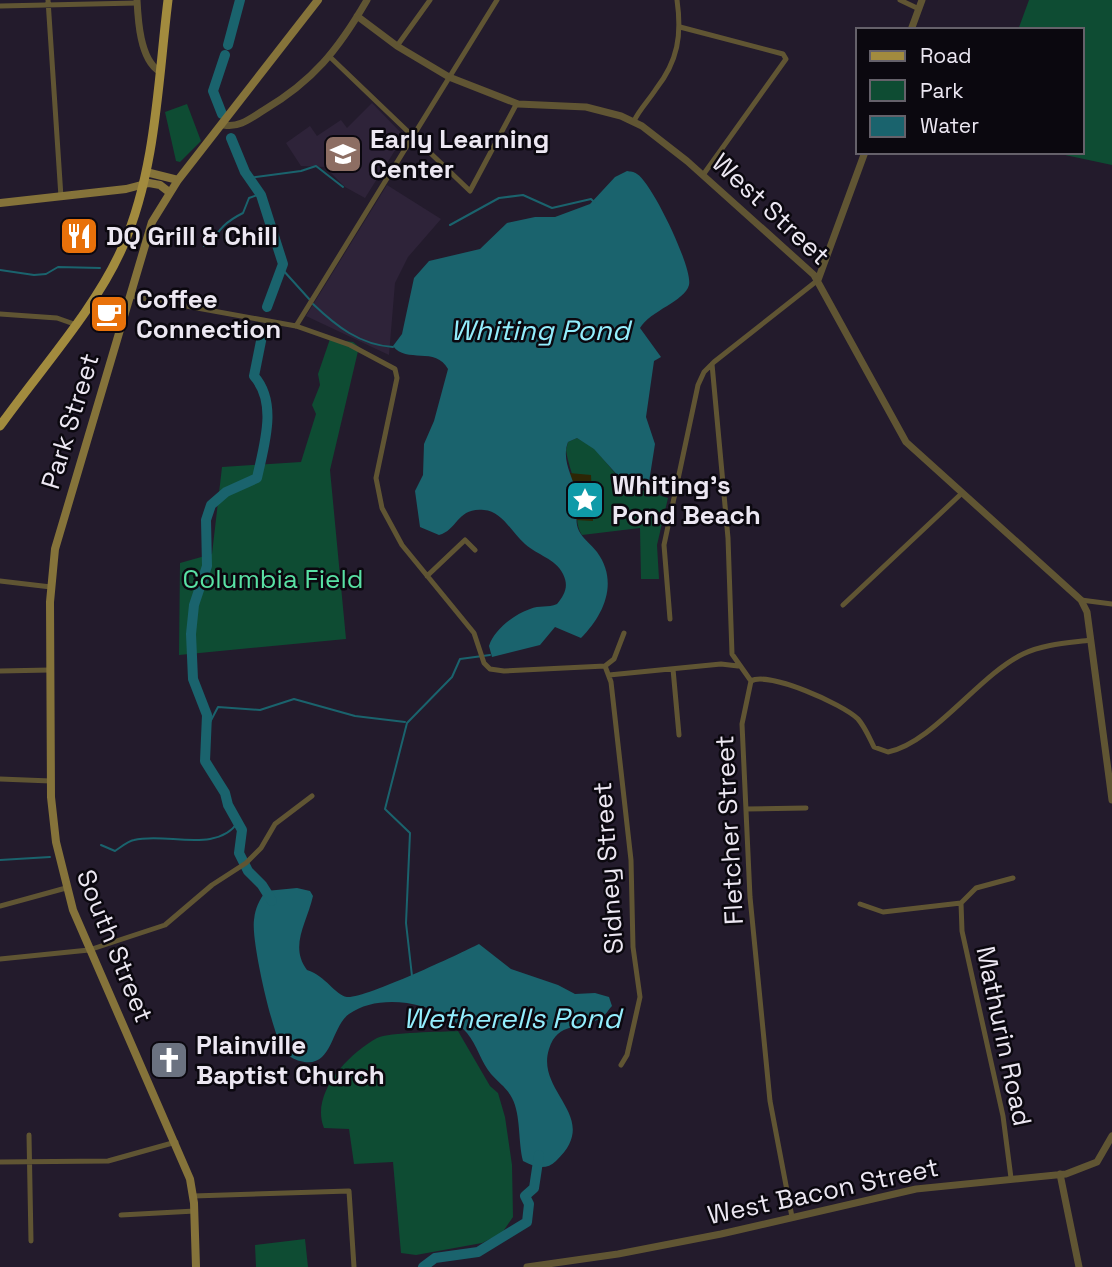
<svg xmlns="http://www.w3.org/2000/svg" width="1112" height="1267" font-family="'Space Grotesk',sans-serif">
<rect width="100%" height="100%" fill="#231b2c"/>
<path fill="#2e2339" d="M372 103 404 136 365 198 345 187 325 167 301 166 286 143 310 126 317 136 341 120 347 128Z
M387 185 441 219 408 257 395 283 389 355 306 316Z"/>
<path fill="#0e4c33" d="M1029 0H1112V165L1051 152H1082V30H1018Z
M187 104 201 141 180 162 176 161 165 112Z
M330 339 353 342 359 347 330 470 346 639 179 655 180 563 212 554 222 467 301 462 316 414 312 405 320 385 318 374Z
M577 438 594 448 625 485 668 498 657 545 659 579H641L640 528 582 535C573 521 580 510 578 495 575 480 568 465 566 450L568 442Z
M458 1031 490 1086 498 1093 505 1117 512 1165 513 1217 502 1233 482 1243 416 1255 401 1253 393 1162 354 1164 349 1129 324 1128C310 1094 348 1054 377 1038 389 1032 442 1032 458 1031Z
M305 1239 308 1267H256L255 1245Z"/>
<path fill="#2e2605" d="M569 473 591 475 593 521 576 520 578 497Z"/>
<path fill="#1a636d" d="M627 171C631 172 633 171 637 174 652 183 693 268 689 285 685 301 650 311 640 328L661 357 654 361 646 417 655 444 649 482 645 488 628 487 594 449 577 438 568 442C561 460 573 477 577 494 580 507 573 519 579 531 583 539 591 544 597 552 619 582 604 615 581 638L555 627 540 645 492 657 489 646C494 630 513 615 530 609 539 605 548 608 557 604 565 594 569 586 563 574 556 559 537 555 525 544 512 533 502 511 484 510 457 507 458 530 439 535L420 527 415 491 423 475 424 444 434 421 448 369C436 346 406 364 393 346L402 334 414 278 429 261 480 249 507 223 535 217H555L590 204 615 177Z
M297 888 310 891 313 896C307 923 289 946 307 970 326 976 335 995 347 997 364 999 459 954 479 944L511 969 558 985 575 994 595 993 609 997 612 1006C609 1009 605 1016 601 1018 580 1030 558 1021 549 1049 535 1093 603 1117 556 1161 546 1171 534 1167 523 1161 518 1142 521 1115 512 1098 507 1088 498 1082 491 1074 481 1062 477 1045 467 1033 442 1003 381 991 349 1014 330 1028 333 1070 300 1061 295 1060 286 1055 283 1050 272 1032 251 941 254 920 255 909 259 900 266 891Z"/>
<g fill="none" stroke-linecap="round" stroke-linejoin="round">
<path stroke="#1a636d" stroke-width="2" d="M249 178 301 171 316 166 343 187
M450 225 499 198 523 195 552 208 591 199 595 203
M204 246 211 245C218 229 227 221 243 213L249 198 260 194
M282 269 310 300
M0 270 34 275 46 274 58 267 100 268
M313 304C336 326 360 345 393 347
M208 726 218 707 260 710 294 699 355 716 405 722
M101 845 115 851C121 847 128 841 134 840 166 832 217 854 238 822
M0 860 50 857
M412 976 406 923 410 833 385 809 407 723 452 677 460 659 490 655"/>
<path stroke="#1a636d" stroke-width="10" d="M228 45 240 0
M222 114 213 91 225 55
M231 138 245 172 261 195 283 264 267 307
M262 336 254 376C278 403 264 445 257 478L226 492 211 505 206 520 207 566 194 605 191 634 193 679 207 715 205 761 225 793 228 805 242 830 239 853 248 871 262 885 272 901
M423 1267 435 1258 478 1252 527 1222 529 1204 525 1196 534 1188 539 1155"/>
<path stroke="#605533" stroke-width="5" d="M48 0 61 197
M900 0 919 9
M0 6 137 3
M680 27 783 54 786 59 703 175
M397 46 430 0
M329 56 470 191 517 103
M634 121C639 110 649 100 656 89 678 61 682 35 677 0
M131 296 296 326 350 345 395 369 397 378 376 478 382 508 402 545 474 633 484 663 490 669 504 671 605 666 614 659 624 633
M0 314 57 318 74 324
M296 326 497 0
M712 364 728 538 732 654 751 681 742 724 750 897 770 1101 792 1217
M427 576 465 540 475 550
M0 581 51 587
M1081 600 1112 604
M843 605 961 494
M670 619 664 545 698 385 704 372 714 362 818 280
M605 666 611 682 631 860 633 947 640 997 627 1055 621 1065
M673 669 679 735
M0 671 50 670
M609 675 721 664 738 666
M751 681C768 671 843 704 858 719 865 727 869 737 874 747L888 752C933 743 979 675 1023 654 1044 644 1068 643 1091 640
M0 779 51 781
M746 809 806 808
M961 903 962 931 1003 1116 1011 1178
M961 903 976 888 1013 878
M860 904 883 912 961 903
M0 906 66 888
M0 959 89 950 165 925 212 885 246 863 261 848 275 824 312 796
M29 1135 31 1241
M0 1162 108 1161 176 1142
M193 1196 349 1191 354 1267
M121 1215 195 1211"/>
<path stroke="#605533" stroke-width="7" d="M137 0C138 20 140 59 159 71
M357 16 397 46 449 77 518 104 586 107 621 116 642 126 687 161 814 275 906 442 1081 600 1087 612 1112 800
M911 30 922 0
M224 125C239 128 251 118 264 110 313 81 338 50 367 0
M818 280 865 152
M1060 1174 1079 1267
M527 1267 618 1254 721 1234 916 1189 1066 1174 1097 1162 1112 1136"/>
<path stroke="#85733a" stroke-width="8" d="M146 172 178 180
M0 203 126 189 149 183 160 185 169 192
M196 1267 194 1203 190 1179 73 910 56 842 51 797 50 602 55 549 152 222 178 180 318 0"/>
<path stroke="#a28b3e" stroke-width="9" d="M0 426C39 371 97 307 123 246 156 170 158 81 168 0"/>
</g>
<defs>
<symbol id="school-square" viewBox="-11 -11 22 22"><rect x="-9" y="-9" width="18" height="18" rx="4" fill="#8d6e63" stroke="#0b080f"/><path d="M0-5L7-2L0 1L-7-2ZM-4 1L0 2.5L4 1V4Q0 6-4 4Z" fill="#fff"/></symbol>
<symbol id="restaurant-square" viewBox="-11 -11 22 22"><rect x="-9" y="-9" width="18" height="18" rx="4" fill="#e8710a" stroke="#0b080f"/><path d="M-5-6h1v4h1v-4h1v4h1v-4h1v5L-1.5 .5V6h-2V.5L-5-1ZM5-6V6H3V1.5H1.5Q1.5-4 5-6Z" fill="#fff"/></symbol>
<symbol id="cafe-square" viewBox="-11 -11 22 22"><rect x="-9" y="-9" width="18" height="18" rx="4" fill="#e8710a" stroke="#0b080f"/><path d="M-5.5-4.5H6V0H3Q3 3.5 0 3.5H-2.5Q-5.5 3.5-5.5 0ZM3-3.2v2h1.7v-2ZM-6 4.5H4V6H-6Z" fill="#fff"/></symbol>
<symbol id="sight-square" viewBox="-11 -11 22 22"><rect x="-9" y="-9" width="18" height="18" rx="4" fill="#0f9aa8" stroke="#0b080f"/><path d="M0-6L1.8-2.2L6-1.7L2.9 1.2L3.7 5.4L0 3.3L-3.7 5.4L-2.9 1.2L-6-1.7L-1.8-2.2Z" fill="#fff"/></symbol>
<symbol id="church-square" viewBox="-11 -11 22 22"><rect x="-9" y="-9" width="18" height="18" rx="4" fill="#6b7280" stroke="#0b080f"/><path d="M-1.2-6h2.4v3.5h3.3v2.4h-3.3V6h-2.4V-.1h-3.3v-2.4h3.3Z" fill="#fff"/></symbol>
</defs>
<g fill-rule="evenodd">
<use href="#school-square" x="321" y="132" width="44" height="44"/>
<use href="#restaurant-square" x="57" y="214" width="44" height="44"/>
<use href="#cafe-square" x="87" y="292" width="44" height="44"/>
<use href="#sight-square" x="563" y="478" width="44" height="44"/>
<use href="#church-square" x="147" y="1038" width="44" height="44"/>
</g>
<g text-anchor="middle" dominant-baseline="central" stroke-width="5" stroke-linejoin="round" paint-order="stroke">
<g font-size="26" font-weight="bold" fill="#ece7f2" stroke="#0b080f" text-anchor="start">
<text x="370" y="139">Early Learning<tspan x="370" dy="30">Center</tspan></text>
<text x="106" y="236">DQ Grill &amp; Chill</text>
<text x="136" y="299">Coffee<tspan x="136" dy="30">Connection</tspan></text>
<text x="612" y="485">Whiting's<tspan x="612" dy="30">Pond Beach</tspan></text>
<text x="196" y="1045">Plainville<tspan x="196" dy="30">Baptist Church</tspan></text>
</g>
<g font-size="26" fill="#ece7f2" stroke="#0b080f">
<text transform="translate(771 209) rotate(43)">West Street</text>
<text transform="translate(70 421) rotate(-73)">Park Street</text>
<text transform="translate(729 830) rotate(-93)">Fletcher Street</text>
<text transform="translate(608 868) rotate(-94)">Sidney Street</text>
<text transform="translate(115 946) rotate(68)">South Street</text>
<text transform="translate(1004 1036) rotate(78)">Mathurin Road</text>
<text transform="translate(823 1191) rotate(-12)">West Bacon Street</text>
</g>
<g font-size="26" fill="#59e1a4" stroke="#0b080f">
<text x="273" y="579">Columbia Field</text>
</g>
<g font-size="28" font-style="italic" fill="#94eefd" stroke="#0b080f">
<text x="540" y="330">Whiting Pond</text>
<text x="512" y="1018">Wetherells Pond</text>
</g>
</g>
<rect x="856" y="28" width="228" height="126" fill="#0b080f" stroke="#65616a" stroke-width="2"/>
<rect x="870" y="51" width="35" height="10" fill="#a28b3e" stroke="#65616a" stroke-width="2"/>
<text x="920" y="63" font-size="21" fill="#ece7f2">Road</text>
<rect x="870" y="80" width="35" height="21" fill="#0e4c33" stroke="#65616a" stroke-width="2"/>
<text x="920" y="98" font-size="21" fill="#ece7f2">Park</text>
<rect x="870" y="116" width="35" height="21" fill="#1a636d" stroke="#65616a" stroke-width="2"/>
<text x="920" y="133" font-size="21" fill="#ece7f2">Water</text>
</svg>
